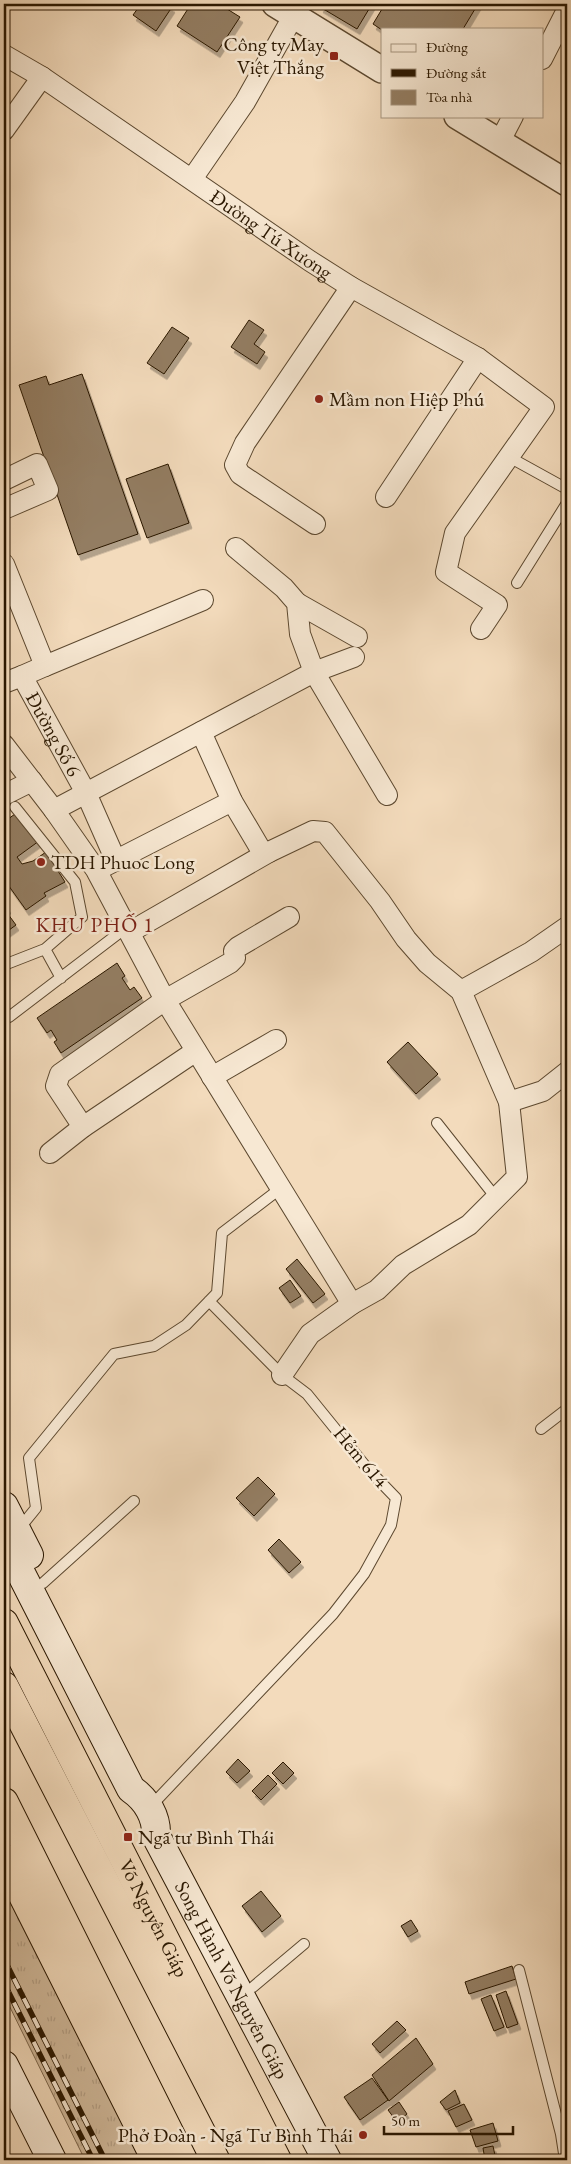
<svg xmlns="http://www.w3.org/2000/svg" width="571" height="2164" font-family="'EB Garamond',serif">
<defs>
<pattern id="grass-tufts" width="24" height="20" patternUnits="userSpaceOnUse" patternTransform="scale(1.25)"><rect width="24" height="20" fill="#d1ba9c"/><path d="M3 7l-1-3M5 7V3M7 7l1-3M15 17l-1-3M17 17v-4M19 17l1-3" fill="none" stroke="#b49f85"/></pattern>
<filter id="shadow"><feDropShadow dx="3" dy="5.5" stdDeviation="0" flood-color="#0004"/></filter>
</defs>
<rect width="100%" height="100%" fill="#f3dbbc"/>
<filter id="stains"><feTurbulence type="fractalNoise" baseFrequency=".004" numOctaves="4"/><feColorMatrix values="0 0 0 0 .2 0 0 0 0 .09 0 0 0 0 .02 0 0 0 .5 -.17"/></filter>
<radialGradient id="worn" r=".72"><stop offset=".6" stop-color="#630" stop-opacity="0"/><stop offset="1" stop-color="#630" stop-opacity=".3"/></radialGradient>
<path fill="url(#grass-tufts)" stroke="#7e684e" d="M4 1881 142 2160H85L4 1995Z"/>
<path fill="#937d62" stroke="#2a1700" filter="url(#shadow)" d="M141 4H167L172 7 156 31 133 15Z
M191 4H219L240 17 217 52 177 26Z
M322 4H372L357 29 320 7Z
M385 4H478L463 29 382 30 373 24Z
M249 320 264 330 254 344 265 352 257 364 231 347Z
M172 327 189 338 164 374 147 363Z
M82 374 138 534 78 555 19 385 46 376 49 385Z
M168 464 189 523 147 538 126 479Z
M15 814 25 828 28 826 39 841 17 857 22 864 33 861 46 852 65 882 44 893 46 896 26 910 6 882 4 884V822Z
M4 903 8 908 5 910 16 925 5 933Z
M117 963 125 976 122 978 130 990 134 987 142 998 61 1053 54 1042 57 1040 51 1030 47 1033 37 1018Z
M408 1042 438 1074 416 1094 387 1062Z
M297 1259 325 1294 313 1303 286 1269Z
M290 1280 301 1296 290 1303 279 1288Z
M258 1477 275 1494 254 1516 236 1498Z
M279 1539 301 1562 289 1573 268 1550Z
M238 1759 250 1771 237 1783 226 1772Z
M283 1762 294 1773 283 1784 272 1773Z
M268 1775 277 1784 261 1800 252 1791Z
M261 1891 281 1916 262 1932 242 1906Z
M411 1920 418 1931 408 1937 401 1926Z
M512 1966 516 1979 469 1994 465 1982Z
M506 1991 518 2024 507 2028 496 1995Z
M491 1995 504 2027 494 2031 481 1999Z
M397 2021 406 2030 380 2053 372 2044Z
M416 2038 433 2064 389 2101 372 2075Z
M372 2078 388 2100 360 2120 344 2097Z
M455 2090 460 2103 446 2110 440 2102Z
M399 2102 407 2114 397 2122 388 2110Z
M464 2104 472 2120 456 2127 448 2111Z
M493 2123 498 2141 476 2147 470 2130Z
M493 2146 496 2160H485L483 2148Z"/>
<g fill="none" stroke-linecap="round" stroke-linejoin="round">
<defs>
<path id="service" d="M509 457 567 489
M517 583 567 503
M15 807 75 882 82 917 45 949
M4 965 45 949 61 978
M9 1017 127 927
M437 1123 497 1199
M541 1429 567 1409
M19 1529 36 1508 29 1458 114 1354 154 1346 186 1325 217 1293 222 1233 281 1188
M43 1583 134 1501
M151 1806 333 1614 364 1574 391 1525 396 1498 367 1468 307 1394 282 1375 209 1301
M519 1970 561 2134 565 2160
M253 1987 304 1944"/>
<g id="minor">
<path id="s1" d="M4 55 42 77 310 261 351 287 478 358 544 407 455 533 446 572 497 605 481 629"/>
<path d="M542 59 567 10"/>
<path d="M4 130 42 77"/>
<path d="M499 143 513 116"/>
<path d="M192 179 245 102 294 15"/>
<path d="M4 480 37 464 48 490 4 509"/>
<path d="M386 497 478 358"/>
<path d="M315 524 240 474 235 465 245 443 351 287"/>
<path d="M236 548 284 588 297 603 300 634 314 672 387 795"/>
<path id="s2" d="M4 564 45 666 22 676 86 793 116 861"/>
<path d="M297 603 357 637"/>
<path d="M45 666 203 600"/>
<path d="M4 683 22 676"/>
<path d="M201 732 232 801 261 850 269 852 313 831 325 832 380 901 406 939 427 963 461 991 509 1102 517 1177 469 1225 403 1265 377 1290 352 1304 310 1334 282 1375"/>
<path d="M4 745 54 810 96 870 165 1000 352 1304"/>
<path d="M4 795 32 781"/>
<path d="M54 810 314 672 354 657"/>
<path d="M105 866 232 801"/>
<path d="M130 932 269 852"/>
<path d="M461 991 531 952 567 927"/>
<path d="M212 1077 276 1040"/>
<path d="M509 1102 543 1091 567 1072"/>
<path d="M83 1127 56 1086 60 1074 165 1000 230 963 235 958 234 951 238 947 289 917"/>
<path d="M50 1153 83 1127 196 1051"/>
</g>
<path id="tertiary" d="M275 4 382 70
M457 116 567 183"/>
<g id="secondary">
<path d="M4 1506 29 1555"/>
<path id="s3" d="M4 1540 131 1789C147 1800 157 1817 156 1836L327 2160"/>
<path d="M4 2065 52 2160"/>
</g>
<g id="trunk">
<path id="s4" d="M4 1623 277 2160"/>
<path d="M4 1686 248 2160"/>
<path d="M4 1802 183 2160"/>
<path d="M4 1858 156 2160"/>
</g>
</defs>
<use href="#service" stroke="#5c482f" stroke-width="12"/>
<use href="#minor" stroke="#5c482f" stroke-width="22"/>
<use href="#tertiary" stroke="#5c482f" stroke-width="28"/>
<use href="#secondary" stroke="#2a1700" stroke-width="30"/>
<use href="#trunk" stroke="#2a1700" stroke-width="30"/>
<use href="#service" stroke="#f7e8d3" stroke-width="10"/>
<use href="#minor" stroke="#f7e8d3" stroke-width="20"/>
<use href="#tertiary" stroke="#f7e8d3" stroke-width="25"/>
<use href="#secondary" stroke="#f7e8d3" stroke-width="28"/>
<use href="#trunk" stroke="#f3dbbc" stroke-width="28"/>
<defs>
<path id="rail" d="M4 1959 105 2160
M4 1983 93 2160"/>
</defs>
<use href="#rail" stroke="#2a1700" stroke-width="5.5"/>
<use href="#rail" stroke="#f7e8d3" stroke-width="4" stroke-dasharray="11" stroke-linecap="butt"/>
</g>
<g fill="#8f2418" stroke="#f7e8d3" stroke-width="2">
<rect x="329" y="51" width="10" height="10" rx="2.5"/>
<circle cx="319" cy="399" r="5"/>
<circle cx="41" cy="862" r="5"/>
<rect x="123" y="1832" width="10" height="10" rx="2.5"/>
<circle cx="363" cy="2135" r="5"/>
</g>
<g text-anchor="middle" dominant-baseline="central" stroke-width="5" stroke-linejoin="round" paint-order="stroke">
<g font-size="20" fill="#2a1700" stroke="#f7e8d3" text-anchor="start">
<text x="324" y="44" text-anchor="end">Công ty May<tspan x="324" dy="23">Việt Thắng</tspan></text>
<text x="329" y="399">Mầm non Hiệp Phú</text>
<text x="51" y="862">TDH Phuoc Long</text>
<text x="138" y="1837">Ngã tư Bình Thái</text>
<text x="353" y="2135" text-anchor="end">Phở Đoàn - Ngã Tư Bình Thái</text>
</g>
<g font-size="20" fill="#2a1700" stroke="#f7e8d3">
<text stroke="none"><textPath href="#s1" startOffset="322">Đường Tú Xương</textPath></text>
<text stroke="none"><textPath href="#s2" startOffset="201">Đường Số 6</textPath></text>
<text transform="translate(361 1457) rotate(50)">Hẻm 614</text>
<text stroke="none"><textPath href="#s4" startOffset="331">Võ Nguyên Giáp</textPath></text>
<text stroke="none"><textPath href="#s3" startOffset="498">Song Hành Võ Nguyên Giáp</textPath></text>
</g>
<g font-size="21" letter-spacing="1" fill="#7a1f14" stroke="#f7e8d3">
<text x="95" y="924">KHU PHỐ 1</text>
</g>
</g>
<rect width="571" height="2164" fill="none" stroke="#f3dbbc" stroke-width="20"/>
<rect x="5" y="5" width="561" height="2154" fill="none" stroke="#2a1700" stroke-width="2.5"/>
<rect x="10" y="10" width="551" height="2144" fill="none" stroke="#2a1700"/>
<rect x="381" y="28" width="162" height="90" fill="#f7e8d3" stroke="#a5947f"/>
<rect x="391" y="44" width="25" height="8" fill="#f7e8d3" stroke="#a5947f"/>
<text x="426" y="52" font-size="15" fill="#2a1700">Đường</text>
<rect x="391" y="69" width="25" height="8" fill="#2a1700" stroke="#a5947f"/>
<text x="426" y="78" font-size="15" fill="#2a1700">Đường sắt</text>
<rect x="391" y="90" width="25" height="15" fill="#937d62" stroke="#a5947f"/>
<text x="426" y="102" font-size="15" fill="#2a1700">Tòa nhà</text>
<path d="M384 2126v8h129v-8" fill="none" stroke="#2a1700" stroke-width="2.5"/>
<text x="391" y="2126" font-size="15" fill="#2a1700" stroke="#f7e8d3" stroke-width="4" paint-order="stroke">50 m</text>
<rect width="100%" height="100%" filter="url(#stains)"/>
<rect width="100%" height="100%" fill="url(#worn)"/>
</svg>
